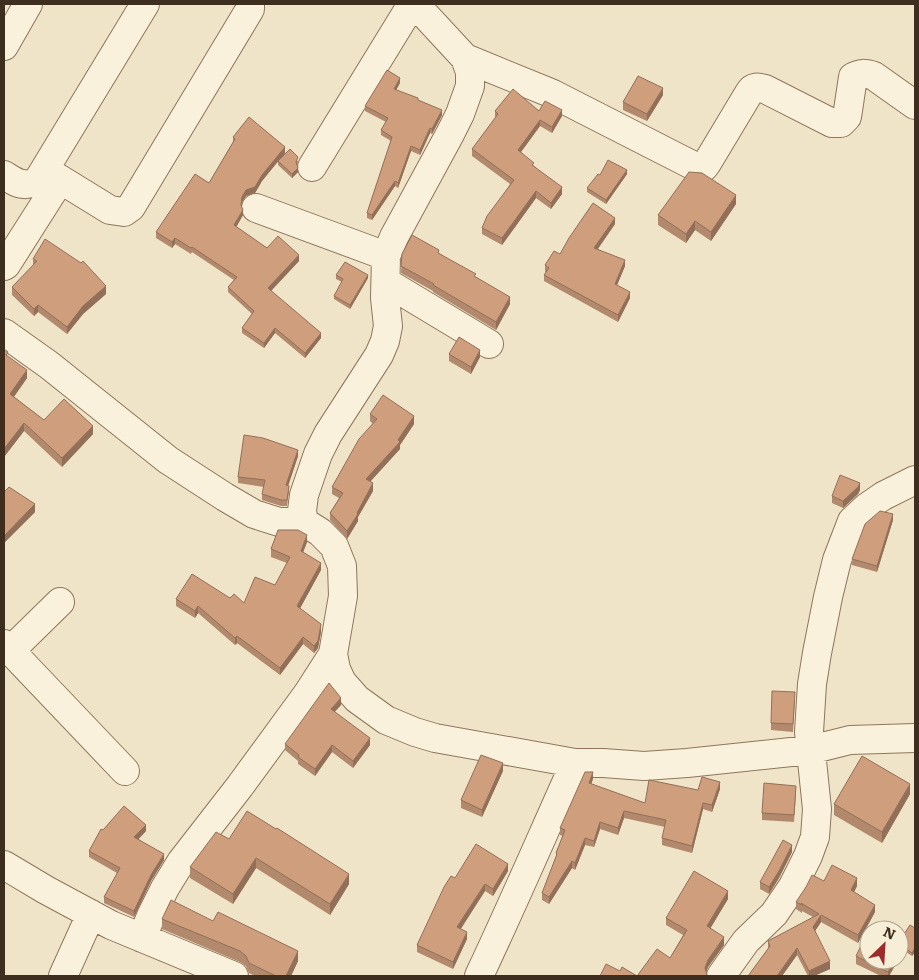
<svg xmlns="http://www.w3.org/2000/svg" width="919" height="980" font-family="Literata,serif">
<rect width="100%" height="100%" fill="#f0e4c8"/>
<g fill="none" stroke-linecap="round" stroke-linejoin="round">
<defs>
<path id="minor" d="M415 4 465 58 470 72V86L460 114 450 134 394 237 386 256 385 298 388 326 385 341 379 355 328 434 318 454 304 495 302 511 304 522 320 532 334 546 342 566 343 596 333 654 336 669 342 682 357 699 386 720 415 732 435 738 575 763H603L644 766 687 763 810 750 850 740 915 738
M4 46 28 4
M465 58 553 94 696 167H704L707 163 749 93C753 86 758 87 765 89L832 123H841L847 117 853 77C860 73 865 73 874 76L915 105
M312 167 412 4
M45 170 110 210 124 212 131 207 250 9V4
M4 175C17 183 21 187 37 182L145 4
M256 208 386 256
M4 266 6 265 60 180
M386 282 489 344
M4 333 49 365 168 460 225 497 254 514 279 522H304
M4 644 125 771
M10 651 60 602
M4 865 46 890 111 925 234 976
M142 938 151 916 165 888 181 862 240 786 308 693 333 654
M63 976 91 914
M479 976C512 906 543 834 575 763
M721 976 746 941 774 914 793 886 808 856 815 837 817 809 809 732 812 684 817 653 828 597 837 560 852 521 867 507 883 496 915 480"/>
</defs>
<use href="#minor" stroke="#8d765c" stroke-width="30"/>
<use href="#minor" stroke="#faf1dc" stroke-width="28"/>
</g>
<path fill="#b2896c" d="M400 83 396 90 418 100 442 115 432 134 430 133 420 155 411 151 398 188 395 186 372 220 367 218V213L391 141 381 135V130L386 122 365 111V106Z
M663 95 647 121 623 110V102Z
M495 111H539L562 116 552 133 540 126 521 152 534 166 562 194 551 209 536 198 502 245 482 234V228L510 184 472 156V149L495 118Z
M233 137 285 153 281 158 298 161 297 165 298 172 292 178 278 165V161L262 181 255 193 246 196 242 202 241 206 243 215 236 227 267 248 299 261 271 291 321 338 305 358 275 333 264 348 242 333V328L252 314 228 292V287L234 280 192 252 191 254 175 244 172 248 156 238V232L209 183 233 142Z
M627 174 606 204 587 192V188L600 175Z
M736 204 711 241 695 230 686 243 658 225V215Z
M615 224 598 249 625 266 617 285 630 298 618 322 544 281V275L546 272H545V265L560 254Z
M439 253 476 277 510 304 496 330 433 292V291L401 273 402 254Z
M33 259 106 294 83 314 67 334 38 312 34 316 12 295V287L33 266Z
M336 275 368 278 350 309 334 299V296L342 282 336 279Z
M4 349 8 357 27 378 14 397 44 420 93 434 62 467 24 431 4 457Z
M449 354 480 357 471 374 449 361Z
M370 414 414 424 400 445V449L370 482 373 491 358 517V521L347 539 330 520V513L339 498 332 494V487L373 424 370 421Z
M298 456 288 486 289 492 287 506H281L262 500V494L264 487 238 483V477Z
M860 490 858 494 843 508 832 503V496Z
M4 492 35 512 5 542 4 541Z
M893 520 877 572 852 565V559Z
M307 542 303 552 321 570 300 608 321 632 318 648 314 653 303 644 280 675 237 643 235 645 198 613 195 618 176 606V599L230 598 244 603 275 585 287 563 271 557V549Z
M795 699 793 732 771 730V723Z
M341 705 334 712 370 745 353 768 332 752 315 776 298 764V761L285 750V744Z
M503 771 482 817 461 808V800Z
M593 779 591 784 645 803 698 790 720 789 712 812 703 809 692 853 662 845V838L665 827 624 818 618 835 600 829 594 847 585 845 575 870 572 868 549 904 542 900V893L556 858V853L563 836 560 835V828Z
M796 793 794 822 762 820V813Z
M910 794 882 843 834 815V804Z
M103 830 146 831 138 839 164 860 151 881 134 917 104 903V897L117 873 89 857V851Z
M229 839 349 884 330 915 256 868 233 904 190 878V867Z
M792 852 779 878 769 894 760 889V882Z
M508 871 493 896 485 891 460 929 467 939 453 969 417 952V945L455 878Z
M824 881 857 886 854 892 875 912 858 943 821 922 815 931 830 969 814 976H808L797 955 782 976H748L768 949V941L813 917 802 911V913L796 909V902Z
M728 899 710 928 724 945 708 967 706 972 707 976 670 958 683 935 666 925V918Z
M162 919 213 921 298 961 291 976H255L249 973 246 966 240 962 162 929Z
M915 928V952L912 956 900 948V955L899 957V942Z
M856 956 898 960 889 976H881L856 964Z"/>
<path fill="#916f58" d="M400 78V83L394 94V89Z
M663 88V95L647 121V114Z
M442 110V115L432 134V129Z
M562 110V116L552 133V127Z
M540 120V126L518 156V150Z
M430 128V133L420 155V150Z
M411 146V151L398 188V183Z
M285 147V153L262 181 255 193 246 196 242 202 241 210 242 197 246 190 262 175Z
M298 168V172L292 178V174Z
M627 170V174L606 204V200Z
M395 181V186L372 220V215Z
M562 187V194L551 209V203Z
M536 191V198L502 245V238Z
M736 195V204L711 241V232Z
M243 210V215L234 231V225Z
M615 218V224L594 254V248Z
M695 221V230L686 243V234Z
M175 238V244L172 248V242Z
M299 255V261L268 294V288Z
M625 260V266L615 290V284Z
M368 275V278L350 309V305Z
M106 286V294L83 314 67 334V327L83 306Z
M630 292V298L618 322V315Z
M510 297V304L496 330V322Z
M38 305V312L34 316V309Z
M275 328V333L264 348V343Z
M321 333V338L305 358V353Z
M480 350V357L471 374V367Z
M27 370V378L10 402V394Z
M414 416V424L400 445V449L366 486V479L398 440Z
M24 423V431L4 457V449Z
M93 426V434L62 467V458Z
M298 450V456L286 492V485Z
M373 483V491L358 517V521L347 539V531L357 513Z
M860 483V490L858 494 843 508V501Z
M35 504V512L5 542V535Z
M893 514V520L877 572V566Z
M307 535V542L301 558V551Z
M321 563V570L297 614V606Z
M198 606V613L195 618V611Z
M321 624V632L318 648 314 653V646Z
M237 636V643L235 645V638Z
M303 637V644L280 675V668Z
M341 698V705L331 716V709Z
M370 738V745L353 768V761Z
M332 745V752L315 776V769Z
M503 763V771L482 817V810Z
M593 772V779L589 790V783Z
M720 782V789L712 812V805Z
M910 784V794L882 843V832Z
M703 803V809L692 853V846Z
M624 811V818L618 835V828Z
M600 822V829L594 847V841Z
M146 825V831L134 844V837Z
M585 838V845L575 870V863Z
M792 845V852L779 878 769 894V887Z
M164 854V860L151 881 134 917V911L151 875Z
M256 858V868L233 904V894Z
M572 861V868L549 904V897Z
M508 864V871L493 896V889Z
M349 874V884L330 915V904Z
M857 878V886L851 898V890Z
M485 884V891L457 935V927Z
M728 891V899L707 934V926Z
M875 905V912L858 943V935Z
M821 915V922L813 934V927Z
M467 932V939L453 969V962Z
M724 937V945L708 967 705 975V968L708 960Z
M797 948V955L782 976H777Z
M915 948V952L912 956V953Z
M298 951V961L291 976H286Z
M894 960H898L889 976H888V972Z
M830 961V969L814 976H809V971Z"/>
<path fill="#cf9f7d" stroke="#916f58" d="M387 70 400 78 394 89 418 98V100L442 110 432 129 430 128 420 150 411 146 398 183 395 181 372 215 367 213 392 137 381 130 388 118 365 106Z
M638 76 663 88 647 114 623 102Z
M513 89 539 111 545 101 562 110 552 127 540 120 518 150 534 163 532 165 562 187 551 203 536 191 502 238 482 228 487 216 514 180 472 149 498 114 495 111Z
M249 117 285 147 262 175 255 187 246 190 242 197 241 205 243 210 234 225 267 248 278 236 299 255 268 288 321 333 305 353 275 328 264 343 242 328 254 311 228 287 237 277 192 247 191 248 175 238 172 242 156 232 195 174 209 183 235 139 233 137Z
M290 149 298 157 296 162 298 168 292 174 278 161Z
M608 160 627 170 606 200 587 188 598 174 600 175Z
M689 172 702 173 736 195 711 232 695 221 686 234 658 215Z
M593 203 615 218 594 248 625 260 615 284 630 292 618 315 544 275 549 268 545 265 554 251 560 254 569 238Z
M412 235 439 250 438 253 476 274 474 276 510 297 496 322 433 285 434 284 401 266 402 254Z
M45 239 81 263 83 261 106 286 83 306 67 327 38 305 34 309 12 287 37 261 33 259Z
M345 262 368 275 350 305 334 296 343 279 336 275Z
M459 337 480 350 471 367 449 354Z
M4 349 8 352 6 355 27 370 10 394 44 420 64 399 93 426 62 458 24 423 4 449Z
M383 395 414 416 398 440 400 442 366 479 373 483 357 513 358 514 347 531 330 513 343 493 332 487 359 439 377 419 370 414Z
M244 435 263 438 298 450 286 485 289 486 287 500H281L262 494 265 480 238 477Z
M840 475 860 483 858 487 843 501 832 496Z
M9 487 35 504 5 535 4 533V492Z
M880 511 893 514 877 566 852 559 865 524Z
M278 530H298L307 535 301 551 321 563 297 606 321 624 318 641 314 646 303 637 280 668 237 636 235 638 198 606 195 611 176 599 192 574 230 598 234 594 244 603 255 577 275 585 290 557 271 549Z
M329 683 341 698 331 709 370 738 353 761 332 745 315 769 298 757 299 755 285 744Z
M772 691 795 692 793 724 771 723Z
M481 755 503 763 482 810 461 800Z
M862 756 910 784 882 832 834 804Z
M585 772H593L589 783 645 803 649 780 698 790 702 777 720 782 712 805 703 803 692 846 662 838 666 820 624 811 618 828 600 822 594 841 585 838 575 863 572 861 549 897 542 893 557 854 556 853 565 830 560 828Z
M764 783 796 786 794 815 762 813Z
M124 806 146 825 134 837 164 854 151 875 134 911 104 897 120 868 89 851 101 829 103 830Z
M247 811 276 829 277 828 349 874 330 904 256 858 233 894 190 867 216 832 229 839Z
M783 840 792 845 779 871 769 887 760 882Z
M476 844 508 864 493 889 485 884 457 927 467 932 453 962 417 945 444 887 451 876 455 878Z
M832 865 857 878 851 890 875 905 858 935 821 915 813 927 830 961 809 971 797 948 777 976H748L770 946 768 941 819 914 801 903 802 905 796 902 806 887 812 875 824 881Z
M694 871 728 891 707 926 724 937 708 960 705 968 707 975 706 976H637L657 949 670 958 687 930 666 918Z
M171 900 213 921 218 912 298 951 286 976H276L249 963 246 956 240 951 162 919Z
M910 925 915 928V948L912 953 899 944V942Z
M868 931 869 932V960H894L888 972 856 956Z
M606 964 620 971 622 967 637 976H600Z"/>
<rect width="919" height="980" fill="none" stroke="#3d2e20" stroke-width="10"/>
<g transform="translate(884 945) rotate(25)"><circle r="24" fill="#f7eed8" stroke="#ada18e"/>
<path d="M0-4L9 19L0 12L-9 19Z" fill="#9e2a2b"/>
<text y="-8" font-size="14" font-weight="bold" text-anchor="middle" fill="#3d2e20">N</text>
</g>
</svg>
